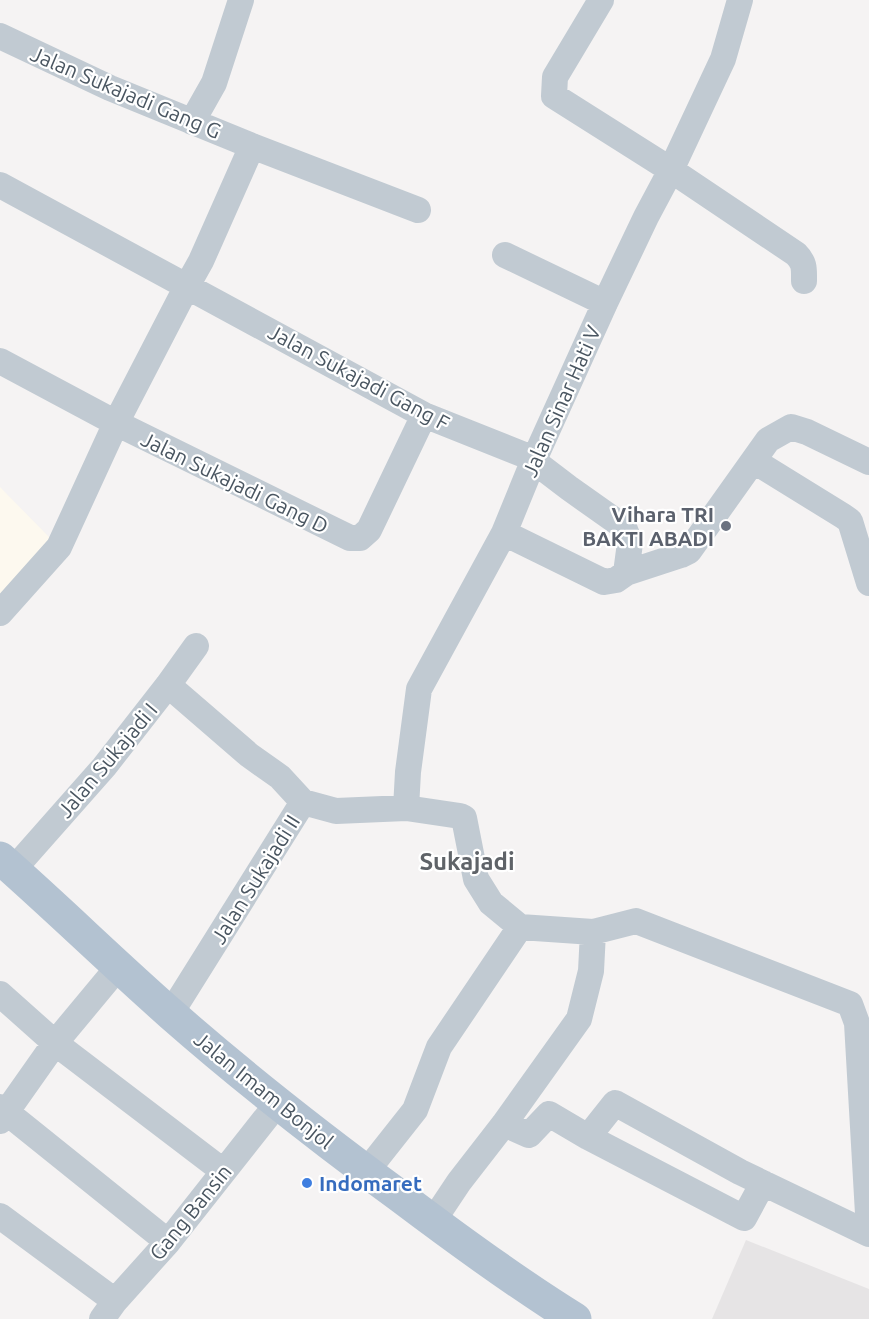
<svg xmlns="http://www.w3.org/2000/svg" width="869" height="1319" font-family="Ubuntu,sans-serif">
<rect width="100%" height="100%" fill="#f5f3f3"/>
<path fill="#fdf9ef" d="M0 487 51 539 0 596Z"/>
<path fill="#e6e4e5" d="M746 1240 869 1289V1319H712Z"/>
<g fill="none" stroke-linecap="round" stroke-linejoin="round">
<path stroke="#c1cad2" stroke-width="26" d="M601 0 555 77 554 96 671 170 796 254C805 263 804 269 804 281
M0 36 110 88 252 146 418 210
M192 122 214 83 241 0
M0 185 424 415 527 456 569 488 624 527 630 543 626 573
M505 255 605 303
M0 361 116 423 350 538H360L369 530 424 415
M754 461 843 516 850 521 869 583
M504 533 604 582 616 580 626 573 681 555 689 551 768 440 791 427 807 432 869 462
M0 613 59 547 116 423 187 286 201 261 252 146
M168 685 249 755 280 777 303 802
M406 808 408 772 419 689 504 533 533 462 605 303 646 217 671 170 723 59 740 0
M13 870 104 767 168 685 196 646
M0 994 55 1043 223 1171
M171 1013 303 802 336 811 406 808 460 816 464 818 476 879 491 903 520 927 593 932 636 921 850 1004 857 1023 869 1231
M0 1107 168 1242
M0 1121 55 1043 119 966
M504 1124 529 1135 549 1114 588 1137 744 1218 763 1183
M588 1137 615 1103 740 1172 869 1234
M366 1172 415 1110 439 1047 520 927
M0 1216 115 1301
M433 1221 459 1182 504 1124 579 1019 591 971 593 932
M102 1319 115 1301 168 1242 277 1104"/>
<path stroke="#b3c2d1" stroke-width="33" d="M0 858C58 909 113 963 171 1014 245 1079 322 1139 401 1197 458 1240 515 1282 575 1319"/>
</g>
<circle fill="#6b7280" stroke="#fff" stroke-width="2" cx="726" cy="526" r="6"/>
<circle fill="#3f7fe0" stroke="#fff" stroke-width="2" cx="307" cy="1183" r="6"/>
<g text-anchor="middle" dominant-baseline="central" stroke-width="4.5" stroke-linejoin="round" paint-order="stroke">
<g font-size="21" fill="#4a5661" stroke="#fff">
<text transform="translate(126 92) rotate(23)">Jalan Sukajadi Gang G</text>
<text transform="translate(359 377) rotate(28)">Jalan Sukajadi Gang F</text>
<text transform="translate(561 401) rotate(-66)">Jalan Sinar Hati V</text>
<text transform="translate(235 482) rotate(26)">Jalan Sukajadi Gang D</text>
<text transform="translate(107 760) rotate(-50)">Jalan Sukajadi I</text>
<text transform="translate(255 879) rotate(-58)">Jalan Sukajadi II</text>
<text transform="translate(264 1090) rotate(39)">Jalan Imam Bonjol</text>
<text transform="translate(190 1212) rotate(-51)">Gang Bansin</text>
</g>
<g font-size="21" font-weight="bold" fill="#5b616d" stroke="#fff" text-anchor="end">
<text x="714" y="514">Vihara TRI<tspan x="714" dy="24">BAKTI ABADI</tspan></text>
</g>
<g font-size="21" font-weight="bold" fill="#366cbe" stroke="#fff" text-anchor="start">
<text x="319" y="1183">Indomaret</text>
</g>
<g font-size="24" font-weight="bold" fill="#5f6368" stroke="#fff">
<text x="467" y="861">Sukajadi</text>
</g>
</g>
</svg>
